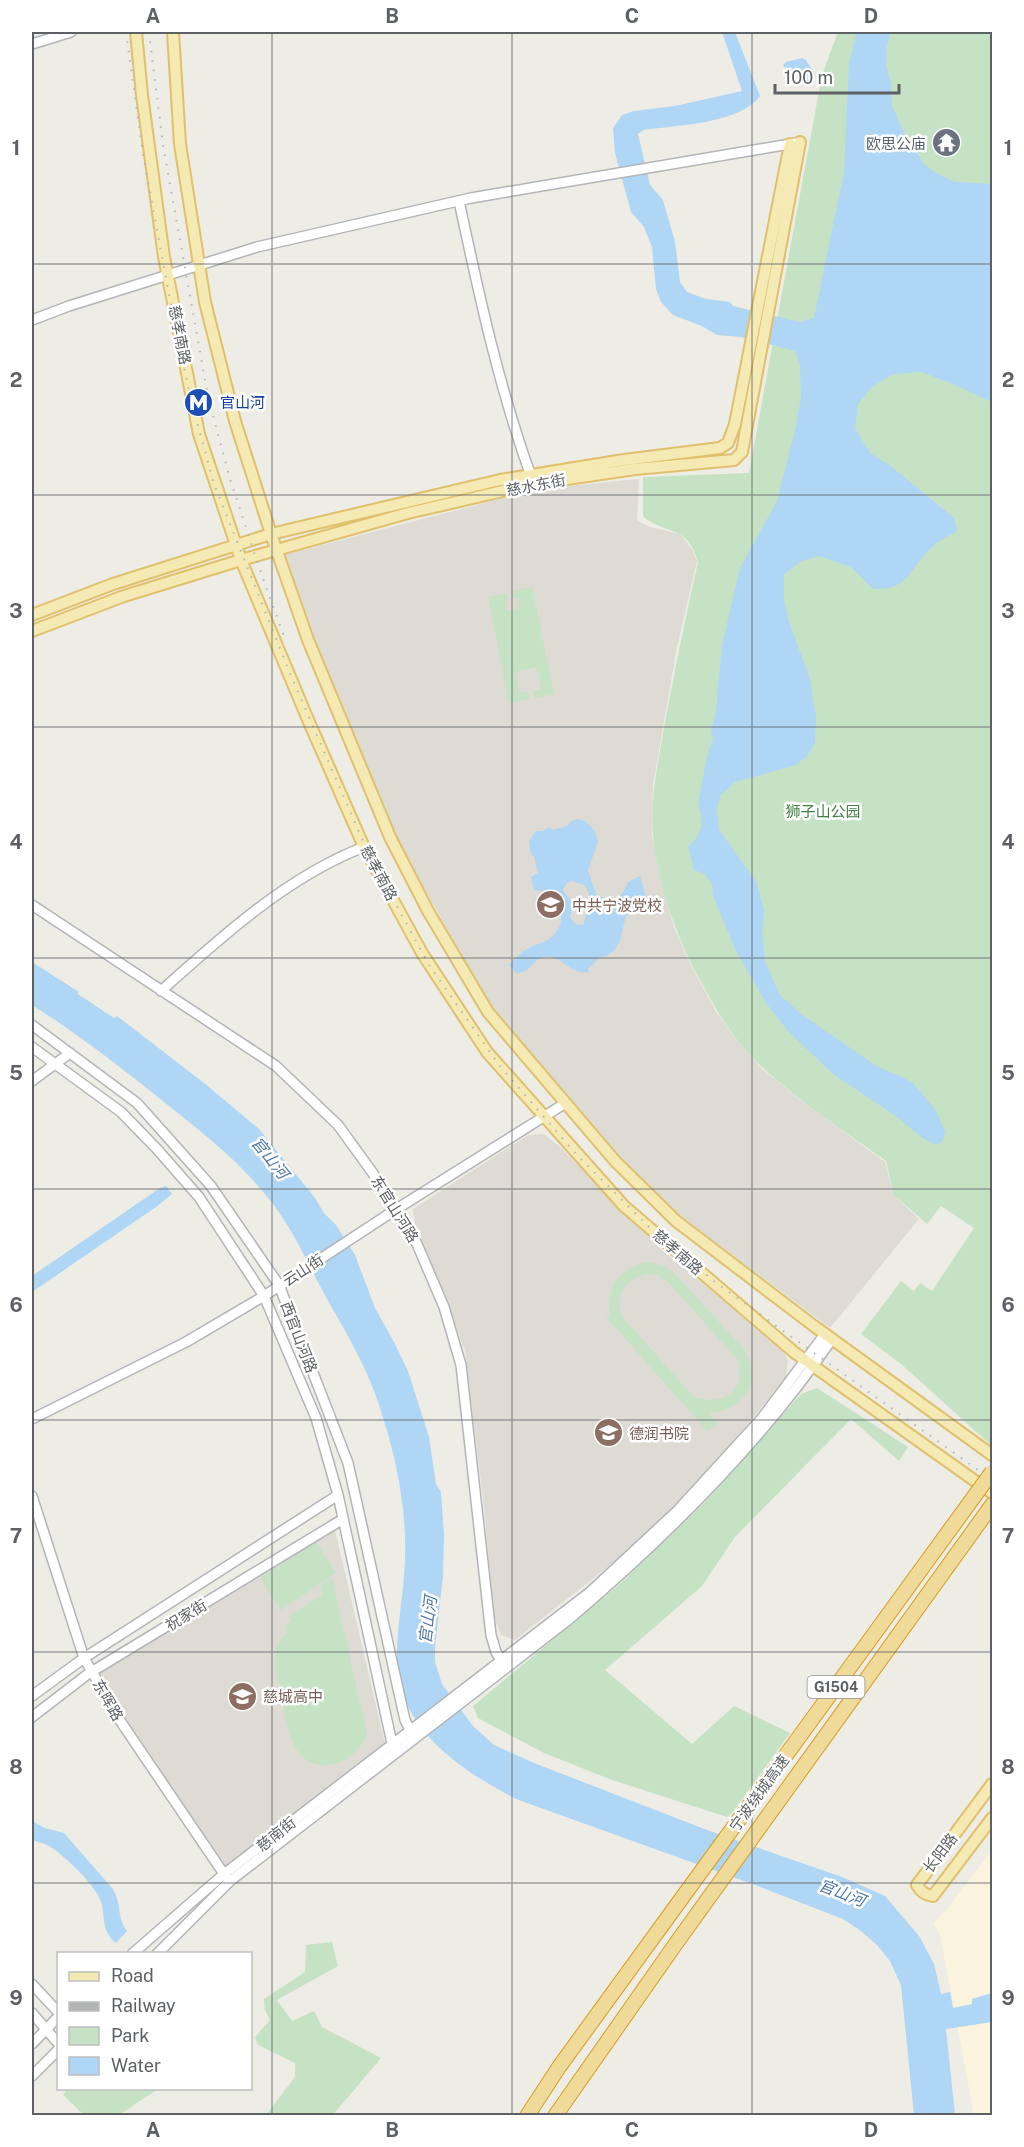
<svg xmlns="http://www.w3.org/2000/svg" width="1024" height="2147" font-family="'Public Sans','Noto Sans SC',sans-serif">
<rect width="100%" height="100%" fill="#edece5"/>
<path fill="#faf3de" d="M992 1850V2115H974L940 1935 933 1923 947 1909Z"/>
<path fill="#dddbd4" d="M639 479 637 521 650 527 680 534 692 549 697 561 677 647 653 785 652 835 662 883 674 928 692 967 715 1010 735 1038 761 1068 799 1099 885 1162 893 1194 919 1219 830 1328 681 1217 618 1156 492 1009 393 833 313 641 283 555 539 489Z
M544 1134 561 1148 663 1251 782 1348 788 1361 786 1378 695 1488 638 1543 515 1640 501 1635 494 1617 484 1507 465 1350 415 1225 413 1209 528 1135Z
M334 1526 385 1744 224 1867 124 1718 98 1674Z"/>
<path fill="#c5e2c5" fill-rule="evenodd" d="M838 32H992V1446L901 1364 861 1334 901 1281 914 1291 920 1283 932 1291 974 1228 941 1206 927 1224 893 1194 886 1161C844 1131 801 1103 763 1068 736 1044 717 1012 700 980 677 939 657 882 653 834 650 796 659 759 665 722 675 668 686 615 698 562 687 524 669 536 643 517V477L749 473 822 75Z
M532 587 554 694 535 698 533 691 541 689 536 667 515 672 520 693 528 692 529 699 509 703 488 597 507 593 508 599 505 600 507 611 519 608 518 598H513L512 591Z
M649 1262 665 1266 674 1273 742 1347C763 1378 748 1410 709 1413L717 1423 707 1431 606 1317 610 1314C603 1286 622 1266 649 1262ZM648 1274 657 1275 668 1282 736 1358C750 1390 722 1408 693 1396L624 1319C611 1298 626 1278 648 1274Z
M817 1388 908 1447 899 1461 851 1419 735 1537 702 1586 605 1670 692 1744 734 1706 790 1733 733 1812 727 1817 612 1780 544 1753 478 1718 473 1706 621 1583 705 1502 801 1394Z
M316 1542 336 1573 281 1610 260 1578Z
M332 1578 367 1734C361 1748 350 1760 334 1764 290 1773 287 1722 281 1692 279 1681 275 1668 275 1656 275 1647 281 1638 287 1632L284 1626 291 1622 288 1616 322 1595 320 1586Z
M332 1942 338 1966 277 2000 292 2021 314 2011 322 2027 381 2058 333 2115H266L295 2077V2063L258 2045 255 2037 270 2020 265 2010 264 1999 305 1972 306 1945Z
M69 2088H158V2089L119 2115 85 2116 63 2095Z"/>
<path fill="#afd6f4" fill-rule="evenodd" d="M722 32H735L760 96C740 124 676 125 644 130L638 134 650 185 663 200 675 242 680 282 687 292 706 299 730 302 733 306 800 322 814 318 844 172 849 63 857 32H891L886 49V64L891 85 892 105 901 126 923 163 934 172 955 182 992 184V402L948 382 921 372 893 374 872 387 858 404 855 428 870 453 892 467 954 518 957 531C948 536 936 542 929 550 907 572 909 590 873 589L851 567 819 556 802 561 784 574V600L788 619 810 679 816 716 815 743 807 756 796 765 735 782 720 796 717 810 719 830 756 881 764 911 762 932 765 961 779 994 801 1014 878 1067 898 1075 913 1083 935 1109 945 1131 943 1140 937 1145 924 1139 897 1117 833 1074 787 1030 766 1003 736 951 713 896 712 885 705 874 694 870 688 846 696 839 701 828 702 818 698 804 707 756 713 739 711 731 716 710 722 645 740 568 777 501 795 430 801 398 800 365 795 351 741 337 717 335 702 326 673 315 661 302 656 289 652 247 644 227 631 212 615 153 613 128 622 115 634 111 675 106 742 91Z
M802 58 806 60 815 74 813 80 806 84 798 71 786 69 783 65 786 62Z
M577 819 585 821 595 831 598 842 588 870 596 894C611 904 622 900 628 882L640 876 647 900 626 916 620 940 616 948 607 956 601 957 588 969 589 972C569 976 559 950 540 958 534 961 531 968 525 971 522 972 519 973 517 974L509 965C515 958 522 951 531 947 535 944 540 944 544 942 560 934 566 918 557 903 551 893 545 891 534 890L531 877 538 873 534 856 531 855 529 841 536 831H542L550 827 552 830 567 826 571 821ZM572 881 584 885C585 887 589 892 589 894 590 900 586 920 583 925L575 924 570 917 573 904 563 890 567 883Z
M32 962 79 992 78 994 114 1018 117 1016 204 1083 259 1129 315 1198 324 1213 336 1225 355 1255 375 1308 394 1342 408 1371 429 1437 436 1484 441 1492 444 1534 443 1576 435 1647V1662L442 1684 473 1726 494 1745 534 1763 707 1830 842 1877 885 1896 919 1936 934 1964 941 1994 950 1992 953 2008 972 2004V1999L992 1993V2022L946 2029 955 2115H914L901 1985 890 1961 877 1945 861 1931 843 1919 755 1885 516 1799C463 1771 400 1731 397 1663 396 1628 404 1594 405 1559 407 1506 395 1452 378 1402 366 1366 346 1332 327 1299 310 1268 295 1233 273 1204 243 1164 203 1133 164 1102 122 1068 78 1034 32 1005Z
M166 1186 172 1194 156 1207 32 1292V1276L160 1188Z
M32 1821 45 1828 64 1833 112 1888C122 1902 116 1916 127 1931L116 1943C102 1932 105 1920 102 1905 99 1888 64 1855 49 1846 44 1843 37 1842 32 1840Z"/>
<g fill="none" stroke-linecap="round" stroke-linejoin="round">
<defs>
<path id="minor" d="M32 44 71 32
M459 201C479 295 499 388 532 479
M32 320 69 306 257 247 471 198 796 143
M32 905 276 1066 338 1125 372 1172 417 1244 444 1307 461 1365 491 1635 496 1652 506 1668
M161 991C221 937 288 876 364 847
M32 1025 137 1103 211 1186 279 1285 348 1463 405 1720 413 1736
M32 1047 121 1112 156 1148 199 1197 264 1296 316 1418 338 1495 393 1748
M32 1081 70 1053
M32 1419 186 1342 264 1296 395 1210 564 1104
M32 1496 84 1658 121 1722 226 1877
M32 1696 84 1658 338 1495
M32 1717 88 1674 343 1519
M132 1954 224 1874 590 1592 677 1511 762 1418 825 1334
M157 1954 230 1881 567 1621C664 1539 760 1444 832 1339
M32 1984 58 2012
M32 2013 58 2043
M32 2044 58 2017
M32 2076 58 2050"/>
<path id="major" d="M136 32 142 95 164 257 199 434 241 560 309 722 364 847 422 953 487 1052 624 1206 795 1353 992 1493
M173 32 180 144 205 302 235 421 271 534 308 640 390 837 428 911 488 1012 615 1161 676 1221 814 1326 992 1455
M32 615 113 584 271 534 500 480 624 460 720 448 728 443 735 424 790 144
M32 631 124 596 241 560 408 513 533 484 635 469 734 460 742 452 800 142
M992 1784 917 1885C921 1892 925 1895 933 1896L992 1818"/>
<path id="highway" d="M527 2116 559 2067 679 1902
M555 2116 677 1942 992 1505"/>
</defs>
<use href="#minor" stroke="#b2b5b8" stroke-width="12"/>
<use href="#major" stroke="#e0c06c" stroke-width="14"/>
<use href="#highway" stroke="#d69d1d" stroke-width="16"/>
<use href="#minor" stroke="#fff" stroke-width="9"/>
<use href="#major" stroke="#f5eab3" stroke-width="10"/>
<use href="#highway" stroke="#f0da9a" stroke-width="14"/>
<path stroke="#b3b4b4" stroke-width="2" stroke-dasharray="1.5 8" stroke-linecap="butt" d="M126 32 143 154 173 316 191 400 214 484 289 671 369 855 429 965 499 1065 576 1154 656 1234 719 1285 992 1480
M149 32 163 145 208 397 230 479 262 576 285 639"/>
<defs>
<path id="highway-bridge" d="M679 1902 992 1472"/>
</defs>
<use href="#highway-bridge" stroke="#d69d1d" stroke-width="16" stroke-linecap="butt"/>
<use href="#highway-bridge" stroke="#f0da9a" stroke-width="14"/>
</g>
<path fill="none" stroke="#5d6064" stroke-width="1.5" stroke-opacity="0.55" d="M272 32V2116M512 32V2116M752 32V2116M32 264H992M32 495H992M32 727H992M32 958H992M32 1189H992M32 1420H992M32 1652H992M32 1883H992"/>
<defs>
<symbol id="temple-disc" viewBox="-11 -11 22 22"><circle r="9.5" fill="#6b7280" stroke="#fff"/><path d="M0-6L5-2H3V0L6.5 2.5H4V6H1.5V3h-3V6H-4V2.5H-6.5L-3 0V-2H-5Z" fill="#fff"/></symbol>
<symbol id="metro-disc" viewBox="-11 -11 22 22"><circle r="9.5" fill="#1a4fb4" stroke="#fff"/><path d="M-5.5 5V-5H-3L0 0L3-5H5.5V5H3V-.5L0 4L-3-.5V5Z" fill="#fff"/></symbol>
<symbol id="university-disc" viewBox="-11 -11 22 22"><circle r="9.5" fill="#8d6e63" stroke="#fff"/><path d="M0-5L7-2L0 1L-7-2ZM-4 1L0 2.5L4 1V4Q0 6-4 4Z" fill="#fff"/></symbol>
<symbol id="school-disc" viewBox="-11 -11 22 22"><circle r="9.5" fill="#8d6e63" stroke="#fff"/><path d="M0-5L7-2L0 1L-7-2ZM-4 1L0 2.5L4 1V4Q0 6-4 4Z" fill="#fff"/></symbol>
</defs>
<g fill-rule="evenodd">
<use href="#temple-disc" x="930" y="126" width="33" height="33"/>
<use href="#metro-disc" x="182" y="386" width="33" height="33"/>
<use href="#university-disc" x="534" y="888" width="33" height="33"/>
<use href="#school-disc" x="592" y="1416" width="33" height="33"/>
<use href="#school-disc" x="226" y="1680" width="33" height="33"/>
</g>
<g text-anchor="middle" dominant-baseline="central" stroke-width="5" stroke-linejoin="round" paint-order="stroke">
<rect fill="#fff" stroke="#8e9092" stroke-width="1.5" x="807.5" y="1676" width="57" height="22" rx="4.5"/>
<g font-size="14" font-weight="bold" fill="#5d6064">
<text x="836" y="1687">G1504</text>
</g>
<g font-size="15" fill="#5b616d" stroke="#fff" text-anchor="end">
<text x="926" y="143">欧思公庙</text>
</g>
<g font-size="15" fill="#5d6064" stroke="#fff">
<text transform="translate(180 335) rotate(79)">慈孝南路</text>
<text transform="translate(536 485) rotate(-11)">慈水东街</text>
<text transform="translate(379 873) rotate(62)">慈孝南路</text>
<text transform="translate(395 1209) rotate(58)">东官山河路</text>
<text transform="translate(678 1252) rotate(41)">慈孝南路</text>
<text transform="translate(303 1270) rotate(-33)">云山街</text>
<text transform="translate(299 1337) rotate(69)">西官山河路</text>
<text transform="translate(186 1615) rotate(-31)">祝家街</text>
<text transform="translate(108 1700) rotate(60)">东晖路</text>
<text transform="translate(759 1793) rotate(-54)">宁波绕城高速</text>
<text transform="translate(276 1834) rotate(-38)">慈南街</text>
<text transform="translate(940 1853) rotate(-53)">长阳路</text>
</g>
<g font-size="15" fill="#164399" stroke="#fff" text-anchor="start">
<text x="220" y="402">官山河</text>
</g>
<g font-size="15" fill="#408043" stroke="#fff">
<text x="823" y="811">狮子山公园</text>
</g>
<g font-size="15" fill="#785e54" stroke="#fff" text-anchor="start">
<text x="572" y="905">中共宁波党校</text>
<text x="629" y="1433">德润书院</text>
<text x="263" y="1696">慈城高中</text>
</g>
<g font-size="16" font-style="italic" fill="#4d78a5" stroke="#fff">
<text transform="translate(270 1158) rotate(51)">官山河</text>
<text transform="translate(428 1620) rotate(-83)">官山河</text>
<text transform="translate(842 1893) rotate(21)">官山河</text>
</g>
</g>
<rect width="1024" height="2147" fill="none" stroke="#ffffff" stroke-width="66"/>
<rect x="57" y="1952" width="195" height="138" fill="#ffffff" stroke="#bebfc1" stroke-width="1.5"/>
<rect x="69" y="1972" width="30" height="9" fill="#f5eab3" stroke="#bebfc1" stroke-width="1.5"/>
<text x="111" y="1982" font-size="18" fill="#5d6064">Road</text>
<rect x="69" y="2002" width="30" height="9" fill="#b3b4b4" stroke="#bebfc1" stroke-width="1.5"/>
<text x="111" y="2012" font-size="18" fill="#5d6064">Railway</text>
<rect x="69" y="2027" width="30" height="18" fill="#c5e2c5" stroke="#bebfc1" stroke-width="1.5"/>
<text x="111" y="2042" font-size="18" fill="#5d6064">Park</text>
<rect x="69" y="2057" width="30" height="18" fill="#afd6f4" stroke="#bebfc1" stroke-width="1.5"/>
<text x="111" y="2072" font-size="18" fill="#5d6064">Water</text>
<path d="M775 84v9h124v-9" fill="none" stroke="#5d6064" stroke-width="3"/>
<text x="784" y="84" font-size="18" fill="#5d6064" stroke="#ffffff" stroke-width="4.5" paint-order="stroke">100 m</text>
<rect x="33" y="33" width="958" height="2081" fill="none" stroke="#5d6064" stroke-width="2"/>
<g font-size="20" text-anchor="middle" font-weight="bold" fill="#5d6064">
<text x="153" y="23">A</text>
<text x="392" y="23">B</text>
<text x="632" y="23">C</text>
<text x="871" y="23">D</text>
<text x="16" y="155">1</text>
<text x="1008" y="155">1</text>
<text x="16" y="387">2</text>
<text x="1008" y="387">2</text>
<text x="16" y="618">3</text>
<text x="1008" y="618">3</text>
<text x="16" y="849">4</text>
<text x="1008" y="849">4</text>
<text x="16" y="1080">5</text>
<text x="1008" y="1080">5</text>
<text x="16" y="1312">6</text>
<text x="1008" y="1312">6</text>
<text x="16" y="1543">7</text>
<text x="1008" y="1543">7</text>
<text x="16" y="1774">8</text>
<text x="1008" y="1774">8</text>
<text x="16" y="2005">9</text>
<text x="1008" y="2005">9</text>
<text x="153" y="2137">A</text>
<text x="392" y="2137">B</text>
<text x="632" y="2137">C</text>
<text x="871" y="2137">D</text>
</g>
</svg>
